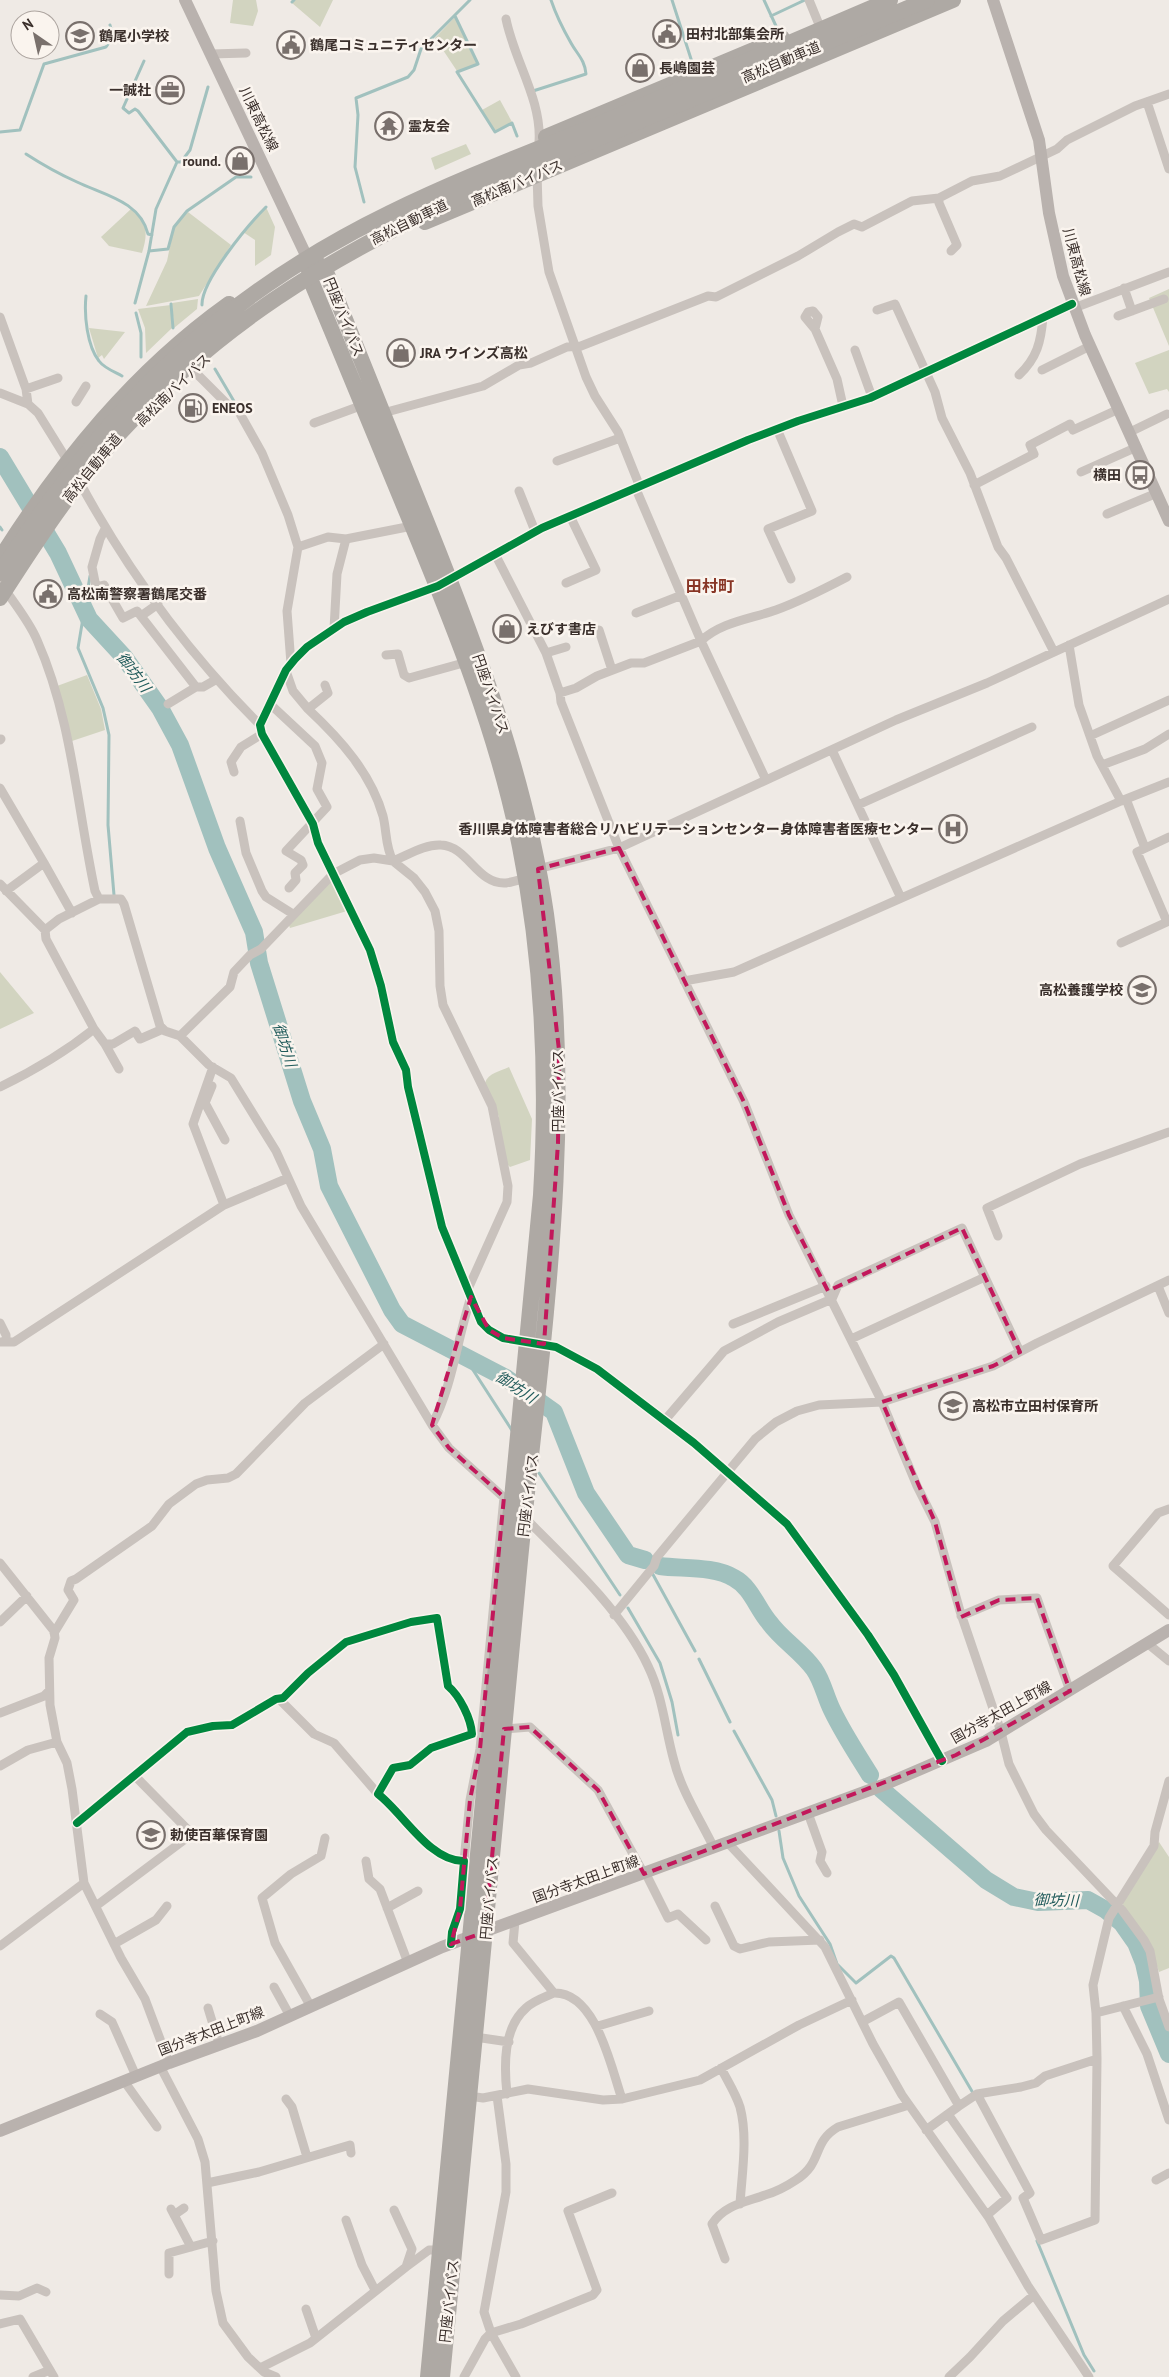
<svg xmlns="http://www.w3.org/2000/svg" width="1169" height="2377" font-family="'PT Sans','Noto Sans JP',sans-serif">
<rect width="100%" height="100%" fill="#efeae5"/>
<path fill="#d2d4c0" d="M233 0H256L258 11 253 26 230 23Z
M295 0H333L320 27 292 3Z
M455 17 477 64 457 71 435 38Z
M500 100 512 122 495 132 482 110Z
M466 144 471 154 435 170 431 158Z
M266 207 275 227 271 255 255 266V240L243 232Z
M131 209C148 222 148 234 142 253L109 246 101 237Z
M188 212 231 245 199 296 146 306 167 261 174 227Z
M1169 289V346L1149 298Z
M198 299 197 309 174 328 172 303Z
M171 305 172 328 146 353 145 328 138 309Z
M89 328 125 332 104 359 102 355 98 358Z
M1169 350V392L1167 389 1149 394 1135 363Z
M87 675 101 709 105 730 72 741 57 686Z
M330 880 347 911 290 928 288 923Z
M0 972 34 1013 0 1029Z
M509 1067 532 1119 530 1160 510 1167 507 1164 497 1119 499 1117 485 1083C488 1073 501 1071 509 1067Z
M1159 1842 1169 1857V1968L1159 1972 1152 1952 1123 1908V1901Z"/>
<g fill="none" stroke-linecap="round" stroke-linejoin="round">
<path stroke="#a1c1be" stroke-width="3" d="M672 0 692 62
M764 0 776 26
M292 2 294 0
M455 16 478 64 457 72 495 132 512 123 517 136
M771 16 805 0
M144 61 123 108 129 113 135 109 138 111 177 162
M533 91 586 74C585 60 577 54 571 43 563 29 556 15 551 0
M0 132 20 130 44 64 106 47 113 37 110 25
M26 154C43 165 59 174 77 182 104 195 140 201 148 234L152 235
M364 202 355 167 358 115 356 98 408 77 414 70 421 49 470 0
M149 251 168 249 174 227 187 211 236 177H251
M86 296C84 315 87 346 99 361 104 368 115 372 122 376
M135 303 149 251 156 209 177 162H181L190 150 208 87
M171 304 173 328
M202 305C201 281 248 225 266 207
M136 313 141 333V357
M215 369 238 408
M0 527 2 530
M90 576 78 648 103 708 109 735 108 825 114 895
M464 1356 513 1432
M539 1473 620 1595
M645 1560 695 1651
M628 1608 660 1663 672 1702 678 1735
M699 1659 730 1722
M734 1731 772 1800 776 1816
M779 1831 783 1858 799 1896 830 1944 837 1964 856 1983 891 1956 894 1958 973 2093
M1037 2241 1084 2355 1094 2371"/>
<path stroke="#a1c1be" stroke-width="18" d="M0 457 58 553 89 619 124 657 160 708 180 745 217 848 254 932 259 963 302 1101 322 1149 329 1186 392 1310 402 1324 506 1378 554 1412 586 1493 628 1555 645 1560
M660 1566C682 1569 714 1566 734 1578 751 1587 757 1608 769 1622 782 1640 801 1651 814 1669 823 1682 825 1696 832 1710 843 1733 857 1754 870 1775
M881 1789 986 1880 1014 1897 1038 1902 1088 1900 1106 1910 1122 1923 1136 1943 1144 1963 1148 1981 1149 2006 1169 2054"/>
<path stroke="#c9c2bd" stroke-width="9" d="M809 0 818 22
M506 19C514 60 542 100 539 142
M211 54 246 53
M1147 102 1169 169
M537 173 538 206 549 272 586 377 595 396 618 432 640 487
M939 198V203L957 245 951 251
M1124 288 1132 311
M1074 308 1169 272
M877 310 895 304 935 392 942 418 970 473 998 547 1006 558 1054 652
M1118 316 1164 299
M0 317 26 389 28 404
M815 329 818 317 813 311 808 312 805 317 815 329 837 379 843 406
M855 350 872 397
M192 369 227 404 239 412 262 453 288 515 298 547 287 611 291 664
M1042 370 1090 346
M1019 375C1037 358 1041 342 1043 317
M26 389 58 378
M0 393 28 404 38 413 69 463
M76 402 86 386
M383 413 483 386 519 365 531 363 567 347 581 346 708 296 716 297 798 256 838 232 854 224 862 227 912 201 939 198 972 181 1000 176 1057 149 1067 140 1135 106 1169 94
M314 423 363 405
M777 429 812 511 768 529 791 579
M1130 432 1167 414
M557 461 620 438
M1081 472 1137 447
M79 481C127 570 188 653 260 725
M974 485 1034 454 1030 445 1070 424 1073 430 1119 409
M636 489 701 641 766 780
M519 491 535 531
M1107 514 1157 493
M105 529 100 539 92 567 96 587 104 585 123 618 137 611 196 687
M298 547 328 537 346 539 412 526
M495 554 546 653 560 693 561 702 619 848 744 1102 789 1215 882 1402 917 1486 935 1522 960 1611 1001 1732 1009 1764 1034 1814 1046 1830 1122 1910 1144 1940 1150 1951 1159 1999 1169 2027
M0 582C12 601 28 619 37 640 72 719 77 807 95 891L99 899H121L124 904 160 1026 165 1031 180 1036 209 1065 231 1078 276 1151 301 1206 432 1425 449 1448 511 1504
M566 583 596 570 570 516
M636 613 682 595
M141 616 158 604
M334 629 337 574 346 539
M599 630 612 670
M1069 645 1079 705 1097 756 1121 801
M546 653 566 647
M386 655 398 654 404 675 409 678 467 662
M286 671 293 691 308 709 328 693 325 685
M560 693 576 688 597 676 631 663H644L701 641C721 622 751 619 776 610 801 601 824 589 847 577
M168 704 196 687H203L217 679
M270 704 315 746 322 763 317 789 327 807 286 851 301 860 303 865 295 873 296 880 289 888
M308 709C340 739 371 773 383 816 387 832 385 846 393 861 408 855 425 844 441 845 468 846 477 885 506 883 513 882 519 880 526 878
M1090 736 1169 700
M0 740 1 739
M832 750 901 898
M1102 765 1145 749 1169 734
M234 772 231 762 241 747 262 734
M0 788 44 863 6 891
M1126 799 1145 848
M858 805 1032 727
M240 821 246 853 262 891 266 897 293 914
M44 863 72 913
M534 870 619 848 896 720 987 683 1169 599
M0 884 45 930 59 919 99 899
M1121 943 1167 922 1137 852 1169 837
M684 981 734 972 1121 801 1169 782
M94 1029 105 1044H113L135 1031 140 1039 163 1029
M180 1036 230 987 234 972 250 955 261 949 333 874 360 860 374 858 393 861 414 878 425 892 435 911 439 931 440 986 443 1005 492 1106 508 1186 507 1202 468 1289
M105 1044 119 1069
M213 1067 193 1124 224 1205
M212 1086 205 1103 225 1140
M0 1087C33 1071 65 1052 94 1029L46 939 45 930
M998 1236 987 1208 1080 1164 1169 1132
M1158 1286 1169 1313
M0 1323 6 1335V1342
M733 1324 826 1286
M851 1339 985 1277
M0 1342H14L224 1205 288 1178
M665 1420 724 1351 778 1322 832 1299 838 1285 962 1228 1020 1352
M432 1425C453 1385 457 1339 471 1297
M1169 1509 1158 1513 1113 1566 1169 1615
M524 1517C566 1559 623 1612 648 1666 663 1697 665 1729 674 1761 681 1790 701 1821 714 1848
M0 1563 54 1631 55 1638 49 1658 50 1705 57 1742 67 1763 72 1789 84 1883 121 1958 145 1999 169 2063
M614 1615 654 1566 657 1557 755 1439 776 1422 797 1411 819 1405 882 1402 993 1366 1037 1343 1169 1280
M961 1616 999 1600 1037 1598 1070 1691
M0 1622 27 1596
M54 1633 74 1600 68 1590 71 1581 76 1579 152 1526 169 1504 196 1484 207 1480 228 1478 236 1474 305 1403 384 1344
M1147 1643 1169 1661
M279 1699 314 1734 334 1743 378 1794
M0 1713 44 1696 49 1691
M504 1729 530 1727 598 1790 644 1874
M942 1761 894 1675 868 1635 787 1524 694 1443 597 1369 556 1347 503 1338 489 1330 481 1322 442 1227 408 1087 406 1070 393 1042 381 986 370 950 318 843 313 824 262 734 260 725 286 670 295 659 307 647 344 622 367 612 438 586 542 528 748 440 798 421 870 398 1072 304
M0 1766 28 1750 57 1742
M808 1813 822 1852 820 1861 827 1873
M77 1823 187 1732 213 1726 232 1725 276 1699 283 1698 308 1673 346 1642 411 1622 437 1618 448 1686C460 1696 471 1719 472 1734L431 1748 410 1765 393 1768 378 1794C403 1813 430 1862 464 1861L460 1909 452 1932 451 1944
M728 1843 825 1947 873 2044 902 2095 989 2218 1028 2286 1089 2377
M366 1861 369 1879 380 1889 408 1963
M464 1861 470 1800 480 1749 504 1497
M646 1874 668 1918 678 1914 706 1940
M96 1906 192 1834 135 1776
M715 1906 734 1946 740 1949 769 1942 820 1940
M387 1908 418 1891
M515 1921 513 1943 554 1993C596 1992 611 2067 622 2099
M114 1944 156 1920 167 1906
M0 1946 84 1883
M274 1987 290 2016
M1123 2006 1147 2054 1169 2120
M311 2007 275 1943 262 1898 291 1874 321 1856 325 1838
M208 2008 219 2044
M1096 2013 1093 1985 1109 1918 1154 1846 1155 1832 1169 1781
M100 2014 112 2022 136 2076
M862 2022 899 2002 959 2106 926 2130
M598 2026 649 2011
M475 2037 509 2042
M160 2066 198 2139 205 2162 216 2291 223 2323 248 2357 264 2372 276 2377
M721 2068C727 2080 736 2094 740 2107 748 2137 742 2173 740 2204
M124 2081 157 2127
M507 2094C504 2066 503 2028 526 2008 533 2001 545 1997 554 1993
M977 2094 1030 2193 1023 2198 1041 2240 1095 2220 1097 2059
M469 2096 483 2098 528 2089 603 2100 622 2099 700 2080 799 2025 852 2000
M497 2096 506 2164V2192L484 2312 491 2333 516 2377
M286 2099 292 2107 307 2157
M959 2106 977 2094 1021 2087 1036 2083 1045 2076 1097 2059 1096 2013 1159 1997
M948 2114 1007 2198 987 2215
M1156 2180 1169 2173
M207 2183 259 2172 350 2145 351 2153
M171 2209 191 2247
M174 2215 184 2208
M346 2220 362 2265 375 2290
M725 2259 712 2224C724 2205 746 2202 765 2195 776 2192 787 2186 796 2180 824 2162 811 2143 838 2127L909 2105
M406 2267 429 2250H440
M169 2274V2253L213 2241
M0 2295 19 2296 37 2288 46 2292
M306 2309 316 2338
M0 2324 20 2319 54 2377
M260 2368 310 2343 406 2267 412 2249 394 2210
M33 2377 50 2370
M464 2377 485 2339 491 2333 521 2324 593 2295 597 2290 568 2211 612 2193
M949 2377 970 2357 1003 2321 1034 2295"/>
<path stroke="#b9b2ae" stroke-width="12" d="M185 0 304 251
M993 0 1039 140 1049 213 1063 276 1085 335 1169 521
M0 2131 169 2063 257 2031 442 1947 886 1784 986 1741 1169 1630"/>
<path stroke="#aea9a4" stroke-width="16" d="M546 137 782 38
M425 222 953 0
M313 259 326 272C360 356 393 439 427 523 478 650 526 778 546 914 576 1130 541 1346 520 1560 494 1832 469 2105 442 2377
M308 265 311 281C345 362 378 443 412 525 455 629 498 735 520 847 543 961 548 1078 541 1195L428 2377
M0 559C62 461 135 371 229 304"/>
<path stroke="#aea9a4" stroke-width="16" d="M0 573C52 494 108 419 178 355 241 298 314 250 390 213 455 181 523 155 590 128 690 86 790 43 890 0
M0 598C36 542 73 485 118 435 219 324 326 260 461 196L927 0"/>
<defs>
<path id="cycleway" d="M942 1761 894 1675 868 1635 787 1524 694 1443 597 1369 556 1347 503 1338 489 1330 481 1322 442 1227 408 1087 406 1070 393 1042 381 986 370 950 318 843 313 824 262 734 260 725 286 670 295 659 307 647 344 622 367 612 438 586 542 528 748 440 798 421 870 398 1072 304
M77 1823 187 1732 213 1726 232 1725 276 1699 283 1698 308 1673 346 1642 411 1622 437 1618 448 1686C460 1696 471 1719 472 1734L431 1748 410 1765 393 1768 378 1794C403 1813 430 1862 464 1861L460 1909 452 1932 451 1944"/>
</defs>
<use href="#cycleway" stroke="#faf4ee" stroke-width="11"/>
<use href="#cycleway" stroke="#00873e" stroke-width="8"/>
</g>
<path fill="none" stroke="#c2185b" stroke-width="4" stroke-dasharray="10 6" stroke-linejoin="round" d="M619 848 744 1102 789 1215 828 1291 962 1228 1020 1352 993 1366 882 1402 935 1522 961 1617 999 1600 1037 1598 1070 1691 956 1755 644 1874 598 1790 530 1727 504 1729 485 1932 451 1944 460 1909 470 1800 480 1749 504 1497 449 1448 432 1425 471 1297 489 1330 503 1338 544 1344 558 1143 559 1050 538 869Z"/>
<defs>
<symbol id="civic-ring" viewBox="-11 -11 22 22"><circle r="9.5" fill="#faf4ee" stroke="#79706c" stroke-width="1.5"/><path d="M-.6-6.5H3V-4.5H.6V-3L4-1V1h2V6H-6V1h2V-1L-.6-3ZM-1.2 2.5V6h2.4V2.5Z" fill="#79706c"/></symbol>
<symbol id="school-ring" viewBox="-11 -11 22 22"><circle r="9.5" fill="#faf4ee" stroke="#79706c" stroke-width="1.5"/><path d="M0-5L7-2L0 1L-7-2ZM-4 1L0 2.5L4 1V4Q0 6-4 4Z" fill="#79706c"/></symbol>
<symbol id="shop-ring" viewBox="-11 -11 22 22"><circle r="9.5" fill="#faf4ee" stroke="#79706c" stroke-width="1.5"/><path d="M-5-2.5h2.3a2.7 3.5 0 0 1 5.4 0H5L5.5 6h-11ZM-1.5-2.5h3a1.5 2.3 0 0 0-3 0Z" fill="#79706c"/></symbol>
<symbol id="office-ring" viewBox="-11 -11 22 22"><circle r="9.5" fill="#faf4ee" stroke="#79706c" stroke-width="1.5"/><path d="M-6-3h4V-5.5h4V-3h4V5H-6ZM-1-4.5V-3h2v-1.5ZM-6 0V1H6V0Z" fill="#79706c"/></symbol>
<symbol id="temple-ring" viewBox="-11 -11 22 22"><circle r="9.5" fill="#faf4ee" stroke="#79706c" stroke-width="1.5"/><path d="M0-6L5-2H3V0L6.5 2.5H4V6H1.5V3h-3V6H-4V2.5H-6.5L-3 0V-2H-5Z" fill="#79706c"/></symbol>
<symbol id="fuel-ring" viewBox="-11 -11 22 22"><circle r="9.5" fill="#faf4ee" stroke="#79706c" stroke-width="1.5"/><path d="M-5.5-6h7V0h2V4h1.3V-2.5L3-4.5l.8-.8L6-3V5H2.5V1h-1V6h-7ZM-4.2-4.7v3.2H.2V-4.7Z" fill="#79706c"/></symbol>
<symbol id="bus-ring" viewBox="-11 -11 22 22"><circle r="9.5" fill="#faf4ee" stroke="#79706c" stroke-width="1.5"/><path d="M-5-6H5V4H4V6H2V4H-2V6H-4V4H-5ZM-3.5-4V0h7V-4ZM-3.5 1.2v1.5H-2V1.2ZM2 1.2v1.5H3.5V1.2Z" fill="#79706c"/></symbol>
<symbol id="hospital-ring" viewBox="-11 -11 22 22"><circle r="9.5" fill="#faf4ee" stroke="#79706c" stroke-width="1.5"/><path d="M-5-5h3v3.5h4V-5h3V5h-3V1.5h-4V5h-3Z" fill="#79706c"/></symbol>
</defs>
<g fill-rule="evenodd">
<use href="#civic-ring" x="651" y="18" width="32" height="32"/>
<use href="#school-ring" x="64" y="20" width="32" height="32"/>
<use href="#civic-ring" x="275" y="29" width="32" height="32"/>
<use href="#shop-ring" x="624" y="52" width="32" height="32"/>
<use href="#office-ring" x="154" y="74" width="32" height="32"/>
<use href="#temple-ring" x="373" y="110" width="32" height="32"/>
<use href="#shop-ring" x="224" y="145" width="32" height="32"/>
<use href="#shop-ring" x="385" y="337" width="32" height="32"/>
<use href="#fuel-ring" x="177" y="392" width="32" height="32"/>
<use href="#bus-ring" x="1124" y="459" width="32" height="32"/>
<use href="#civic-ring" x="32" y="578" width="32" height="32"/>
<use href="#shop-ring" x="491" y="613" width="32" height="32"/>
<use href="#hospital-ring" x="937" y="813" width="32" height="32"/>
<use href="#school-ring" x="1126" y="974" width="32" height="32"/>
<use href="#school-ring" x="937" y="1390" width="32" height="32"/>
<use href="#school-ring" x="135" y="1819" width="32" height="32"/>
</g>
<g text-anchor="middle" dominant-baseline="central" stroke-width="5" stroke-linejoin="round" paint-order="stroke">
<g font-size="14" font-weight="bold" fill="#3a2f2b" stroke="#faf4ee" text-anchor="start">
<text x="686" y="34">田村北部集会所</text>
<text x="99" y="36">鶴尾小学校</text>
<text x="310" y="45">鶴尾コミュニティセンター</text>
<text x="659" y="68">長嶋園芸</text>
<text x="151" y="90" text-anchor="end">一誠社</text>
<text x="408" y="126">霊友会</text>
<text x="221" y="161" text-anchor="end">round.</text>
<text x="420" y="353">JRA ウインズ高松</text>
<text x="212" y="408">ENEOS</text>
<text x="1121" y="475" text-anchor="end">横田</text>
<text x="67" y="594">高松南警察署鶴尾交番</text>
<text x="526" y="629">えびす書店</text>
<text x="934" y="829" text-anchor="end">香川県身体障害者総合リハビリテーションセンター身体障害者医療センター</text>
<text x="1123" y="990" text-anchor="end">高松養護学校</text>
<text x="972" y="1406">高松市立田村保育所</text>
<text x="170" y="1835">勅使百華保育園</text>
</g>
<g font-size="14" fill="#3a2f2b" stroke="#faf4ee">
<text transform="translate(781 62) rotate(-23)">高松自動車道</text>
<text transform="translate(259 119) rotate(64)">川東高松線</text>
<text transform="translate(517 183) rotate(-23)">高松南バイパス</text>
<text transform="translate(409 222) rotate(-26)">高松自動車道</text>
<text transform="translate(1077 262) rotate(75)">川東高松線</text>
<text transform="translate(344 317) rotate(68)">円座バイパス</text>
<text transform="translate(173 390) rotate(-44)">高松南バイパス</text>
<text transform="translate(92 468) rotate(-51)">高松自動車道</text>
<text transform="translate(491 694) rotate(71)">円座バイパス</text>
<text transform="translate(558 1091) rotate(-90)">円座バイパス</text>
<text transform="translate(528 1495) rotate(-83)">円座バイパス</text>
<text transform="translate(1001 1712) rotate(-29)">国分寺太田上町線</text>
<text transform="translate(586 1879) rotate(-20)">国分寺太田上町線</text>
<text transform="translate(489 1898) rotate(-85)">円座バイパス</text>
<text transform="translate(211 2031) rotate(-21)">国分寺太田上町線</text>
<text transform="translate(449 2301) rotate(-84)">円座バイパス</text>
</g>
<g font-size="15" font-style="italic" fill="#215b5b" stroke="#faf4ee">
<text transform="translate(134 672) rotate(53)">御坊川</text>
<text transform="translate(285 1045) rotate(72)">御坊川</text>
<text transform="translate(516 1387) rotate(33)">御坊川</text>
<text transform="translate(1056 1900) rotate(1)">御坊川</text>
</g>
<g font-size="16" font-weight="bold" fill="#883525" stroke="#faf4ee">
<text x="710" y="586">田村町</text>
</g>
</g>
<g transform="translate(35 35) rotate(326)"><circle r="24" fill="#faf4ee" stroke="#ada5a0"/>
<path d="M0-4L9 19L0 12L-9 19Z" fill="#79706c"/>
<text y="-8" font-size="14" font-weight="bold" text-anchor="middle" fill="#3a2f2b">N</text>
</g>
</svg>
